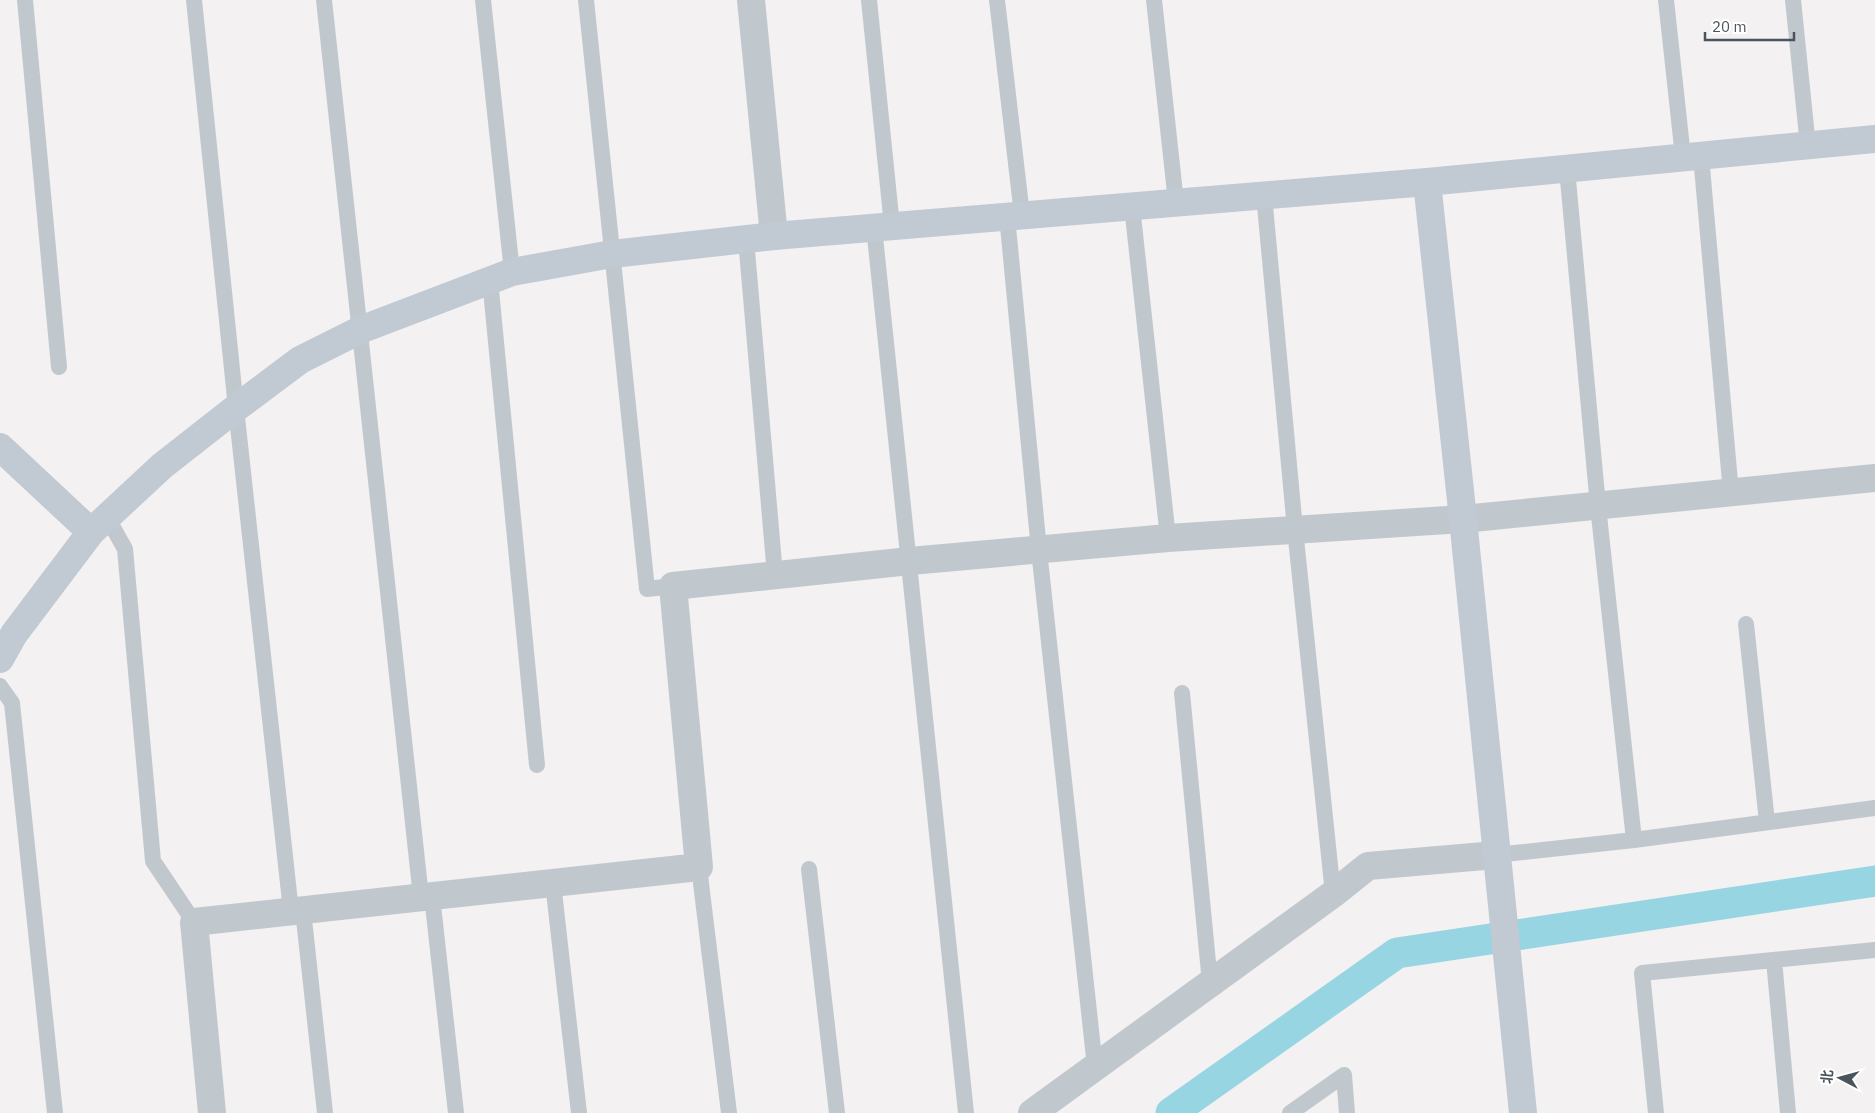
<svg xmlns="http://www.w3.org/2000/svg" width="1875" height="1113" font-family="'IBM Plex Sans','Noto Sans SC',sans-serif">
<rect width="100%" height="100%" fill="#f3f1f1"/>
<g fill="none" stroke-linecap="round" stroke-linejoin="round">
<path stroke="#97d5e3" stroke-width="31" d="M1171 1113 1397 953 1875 881"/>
<path stroke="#c0c8ce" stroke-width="16" d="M25 0 59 367
M194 0 236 408 291 911
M324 0 421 897
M483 0 512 272
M586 0 647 589 673 586
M869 0 892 226
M997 0 1022 215
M1154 0 1176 202
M1666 0 1683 157
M1793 0 1808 146
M1701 156 1731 493
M1567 169 1598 506 1634 840
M1264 195 1295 529 1333 894
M1132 206 1168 538
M1007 216 1039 550 1095 1067
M874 227 966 1113
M746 239 775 575
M490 280 537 765
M107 517 125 549 153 861 194 922
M1746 624 1767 822
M0 686 12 703 55 1113
M1182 693 1210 983
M1496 855 1634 840 1875 808
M699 867 729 1113
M809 869 837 1113
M553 883 579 1113
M432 896 456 1113
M303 910 325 1113
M1774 960 1788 1113
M1290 1113 1344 1075 1347 1113
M1656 1113 1642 973 1875 950"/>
<path stroke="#c0c8ce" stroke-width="28" d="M751 0 774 236
M212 1113 194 922 699 867 673 586 910 561 1168 538 1463 519 1875 478
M1032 1113 1333 894 1368 866 1496 855"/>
<path stroke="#c1c9d2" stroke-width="28" d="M1427 182 1463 519 1523 1113
M0 447 91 532
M0 659 14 634 91 532 162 466 236 408 300 360 360 330 512 272 612 254 774 236 1427 182 1875 139"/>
</g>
<g transform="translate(1840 1078) rotate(276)" stroke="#ffffff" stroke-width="4" paint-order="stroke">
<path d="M0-4L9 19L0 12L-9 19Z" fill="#4a545c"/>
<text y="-8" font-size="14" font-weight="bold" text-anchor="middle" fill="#4a545c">北</text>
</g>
<path d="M1705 32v8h89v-8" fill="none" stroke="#4a545c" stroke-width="2.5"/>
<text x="1712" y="32" font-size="15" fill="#4a545c" stroke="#ffffff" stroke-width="4" paint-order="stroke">20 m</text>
</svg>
